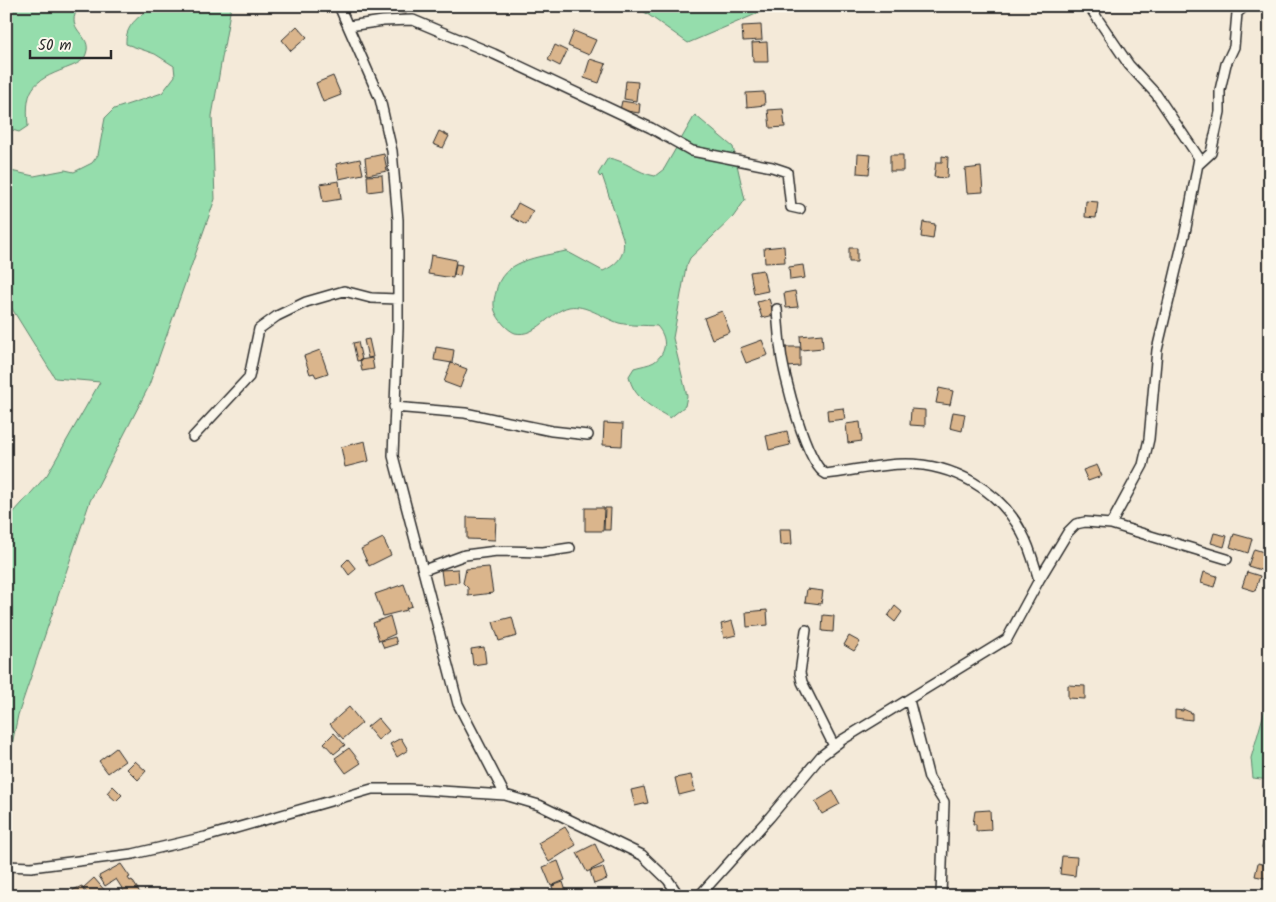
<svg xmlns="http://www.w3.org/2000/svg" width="1276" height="902" font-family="Kalam,sans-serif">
<rect width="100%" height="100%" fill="#f4ead9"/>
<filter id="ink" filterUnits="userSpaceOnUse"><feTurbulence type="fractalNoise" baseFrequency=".02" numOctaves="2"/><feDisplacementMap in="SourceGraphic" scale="10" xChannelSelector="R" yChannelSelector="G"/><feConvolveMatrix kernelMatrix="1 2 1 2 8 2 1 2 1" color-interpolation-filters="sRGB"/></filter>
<g filter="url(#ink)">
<path fill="#95ddac" stroke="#60846c" d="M6 6H80C61 30 94 34 86 54 84 61 78 63 72 66 36 80 24 84 28 126L19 132 6 128Z
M152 6H231L212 116 215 199 148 388 90 501 18 715 6 774V521L47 475 100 382 55 378 6 299V170L34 176 65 170 74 172 92 163 98 155 105 118 114 109 162 93 175 76 174 66 155 54 126 44C125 25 138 18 152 6Z
M636 6H775L688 43Z
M695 115 733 147 745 200 733 217 690 258 686 267 673 338 687 396 685 406 670 418C653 408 633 398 629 376L634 368C640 366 649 365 654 362 668 352 667 337 657 326 645 325 631 326 619 323 603 318 586 304 569 307 550 311 536 338 515 333 507 330 498 319 495 311 493 304 494 299 496 292 501 260 539 257 566 251L603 271C618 264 626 255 623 238L602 175 600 177 598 174 608 158C625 160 637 173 655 176L664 169Z
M1270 692V780L1253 778 1251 758Z"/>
<path fill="#dab58c" stroke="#2b2b2b" d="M379 6H397L396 12 379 9Z
M398 6H407L406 14 397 12Z
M761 25 762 40 743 41 742 26Z
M297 26 307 37 291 51 282 40Z
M574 31 596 40 589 55 568 46Z
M767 42 768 62H753L752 43Z
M555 45 567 51 560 66 548 60Z
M590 59 606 64 599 83 584 78Z
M333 76 341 95 323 102 316 83Z
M626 81 638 82 636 101 624 99Z
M764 92 765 105 747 107 746 93Z
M622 101 640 104 639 113 620 110Z
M783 109 785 127 770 128 768 110Z
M439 131 449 136 443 148 433 144Z
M384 154 387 171 367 175 365 158Z
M858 154 871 155 869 174 857 173Z
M890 155H903V171H890Z
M942 156 948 157 947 178 934 177 936 162H942Z
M360 159 363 174 339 179 336 164Z
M981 167 983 192 967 193 965 169Z
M382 175 383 190 368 192 367 176Z
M339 181 341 199 323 202 320 184Z
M1086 201 1098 202 1096 218 1085 217Z
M518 203 533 211 526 225 511 217Z
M923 222 935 224 933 239 921 237Z
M784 246 785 262 765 263 764 248Z
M849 248H857V262H849Z
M431 255 456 260 453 278 428 274Z
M456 264 462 265 460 276 454 275Z
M803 265 805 278 790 280 789 267Z
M763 270 768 291 754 294 750 272Z
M795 291 798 307 786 308 784 293Z
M769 299 774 315 762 318 757 302Z
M722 311 730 332 712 339 704 318Z
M822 334 823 348 801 350 800 336Z
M369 339 373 357 368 358 364 340Z
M762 340 768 355 746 363 740 348Z
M358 342 362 360 357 361 353 343Z
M436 347 454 350 452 363 434 360Z
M786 347H800V366L787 367Z
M320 350 328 373 316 377 314 373 310 374 304 356Z
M372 358 374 369 362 371 360 360Z
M451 363 467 369 460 388 444 382Z
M939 388 953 391 950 405 936 403Z
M843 408 845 419 828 421 827 410Z
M911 409 925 410V426L910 425Z
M953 412 965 414 962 431 950 428Z
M860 422 862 441 848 443 846 424Z
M604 423 623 424 622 446 603 445Z
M787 431 790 445 769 450 766 436Z
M365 441 369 461 345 467 341 447Z
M1097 465 1102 476 1088 481 1083 470Z
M585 508H604L603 531H585Z
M605 508H611L610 530H604Z
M467 517 496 518 495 540 467 539Z
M779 529H791L792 544 780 545Z
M1214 533 1227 536 1224 547 1211 543Z
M1234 534 1252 539 1248 553 1230 547Z
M383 538 391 555 369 566 361 549Z
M1254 549 1270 554 1264 571 1248 566Z
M348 559 356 569 349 575 342 565Z
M489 567 493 593 468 596V588L463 583 466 569Z
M458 569 459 582 443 585 441 570Z
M1204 572 1217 576 1214 587 1201 583Z
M1247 572 1260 576 1255 591 1242 587Z
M404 584 412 606 406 608 407 610 383 616 375 594Z
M807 589 823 591 821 604 805 602Z
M895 606 902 612 895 622 888 616Z
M767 610 768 625 747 627 746 612Z
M823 615 834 616 833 632 822 631Z
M390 616 395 634 379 641 373 623Z
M512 617 517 636 499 641 493 622Z
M732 621 736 635 724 638 721 624Z
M849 636 860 642 854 651 844 645Z
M395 637 397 644 384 648 381 641Z
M484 647 486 663 473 665 471 649Z
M1068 685 1085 686V699L1068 698Z
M349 707 362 723 343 739 330 724Z
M1183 709 1192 713V720L1175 718V710L1183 711Z
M378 718 389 731 378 740 367 727Z
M334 733 345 745 334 754 324 743Z
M401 738 408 750 397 757 390 744Z
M116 748 125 761 108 773 99 761Z
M349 748 361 763 346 773 335 758Z
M135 761 146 771 138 780 127 769Z
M691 775 695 791 679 795 675 778Z
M113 786 122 795 116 801 107 793Z
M644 787 648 803 635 806 631 790Z
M833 791 840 804 822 814 815 802Z
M990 810 991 830 976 831V824H973L975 811Z
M565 827 576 845 549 862 538 843Z
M1264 837 1270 838V849L1262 848Z
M595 844 604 863 587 872 577 853Z
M1062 856 1077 857 1075 876 1060 874Z
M558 861 565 880 551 886 543 867Z
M1258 863 1270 866V879L1255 876Z
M121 864 130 877 128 878 130 881 132 880 142 896H127L116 879 105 886 99 876Z
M603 867 607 879 594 884 590 871Z
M94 878 106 892 102 896H90L83 888Z
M563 882 567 894 555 896 552 886Z
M82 886 86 896H75L73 890Z"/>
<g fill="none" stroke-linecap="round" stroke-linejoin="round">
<defs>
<path id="street" d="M339 6 380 99 392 151 398 220V328L393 456 458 704 505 795
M1089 6 1129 65 1156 94 1199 158 1186 228 1157 350 1149 439 1143 465 1111 524
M349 26 383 21 413 20 494 54 651 128 692 151 772 167 787 172 791 207 800 209
M1199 164 1211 153 1220 112V90L1226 64 1234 47 1237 13 1245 6
M777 309C778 323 779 338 781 352 783 373 807 467 826 474 852 471 880 464 906 464 953 464 1000 490 1022 533 1030 547 1034 564 1039 580
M394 407 465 413 552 431 588 435
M193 437 249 377 259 329 277 316 306 302 344 291 371 298 398 299
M424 570 465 555 497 551 543 552 570 548
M806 630 800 673 802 682 834 746
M909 700 929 778 944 802 941 896
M6 866 31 867 133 854 205 837 372 789H409L505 795 539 805 642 855 668 880 679 896
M699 896 770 817 821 756 842 740 1007 639 1039 580 1068 532 1076 524 1085 522 1111 524 1227 559"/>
</defs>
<use href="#street" stroke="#2b2b2b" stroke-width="12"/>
<use href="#street" stroke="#fbf7ec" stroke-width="9"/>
</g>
</g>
<rect width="1276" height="902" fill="none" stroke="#fbf7ec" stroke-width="25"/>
<rect x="12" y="12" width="1251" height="877" fill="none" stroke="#2b2b2b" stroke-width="2" filter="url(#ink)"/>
<path d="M30 50v8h81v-8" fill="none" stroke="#2b2b2b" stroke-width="2.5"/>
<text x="38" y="50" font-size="15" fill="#2b2b2b" stroke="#fbf7ec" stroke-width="4" paint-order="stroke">50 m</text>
</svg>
